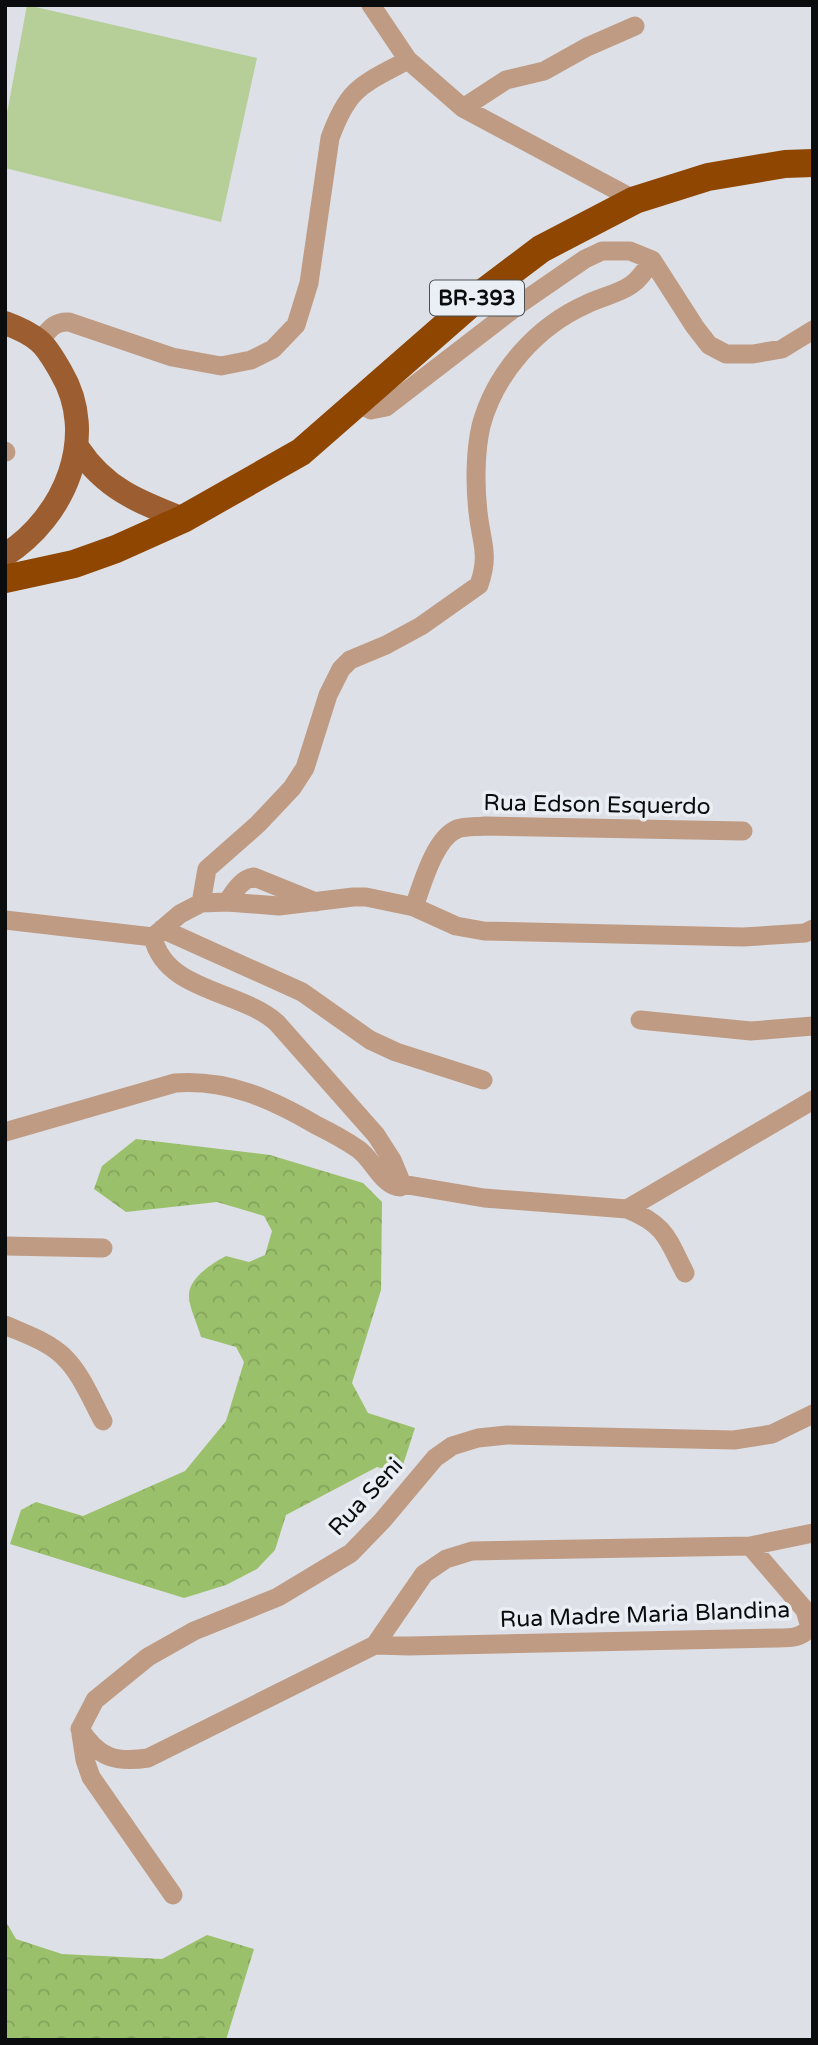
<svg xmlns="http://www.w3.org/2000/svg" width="818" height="2045" font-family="'Varela Round',sans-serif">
<defs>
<pattern id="forest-crowns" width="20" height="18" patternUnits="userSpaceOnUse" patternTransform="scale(1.75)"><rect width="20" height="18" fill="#9bc06b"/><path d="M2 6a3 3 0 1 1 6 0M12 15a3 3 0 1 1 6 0" fill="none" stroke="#84a45c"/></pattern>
</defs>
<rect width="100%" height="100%" fill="#dde1e7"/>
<path fill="#b6cf99" d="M27 5 257 58 221 222 5 168V124Z"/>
<path fill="url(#forest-crowns)" d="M136 1139 270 1155 363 1183 382 1202 381 1290 352 1383 368 1413 415 1428 400 1474 377 1467 286 1515 275 1550 257 1569 226 1585 184 1598 10 1544 21 1510 36 1502 83 1516 185 1471 226 1421 244 1362 236 1347 201 1337C198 1325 188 1306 189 1294 190 1277 213 1263 226 1256L249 1262 265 1255 272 1231 264 1216 217 1202 126 1212 94 1189 102 1166Z
M5 1920 16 1939 62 1954 162 1959 207 1935 254 1949 226 2040H5Z"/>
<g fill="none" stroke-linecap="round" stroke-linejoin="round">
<path stroke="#bf9b84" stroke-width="19" d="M371 5 408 60 463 108 635 200
M463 108 506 80 544 71 587 47 635 26
M40 341C49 330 54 321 69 322L172 357 221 366 251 360 273 349 296 325 309 283 330 138C349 86 362 85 408 60
M357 403 371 410 386 407 521 303 585 259 602 251H630L652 260 695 327 709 345 726 354H753L782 349 813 330
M5 451 6 452
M227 902C234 892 241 879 254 877L316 902
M201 903 207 869 258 824 292 788 305 768 328 695 341 669 350 660 386 645 421 626 479 585C490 554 481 542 478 512 475 486 475 452 481 426 495 373 537 326 587 304 601 297 618 294 631 285 640 279 646 269 652 260
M414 907C422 885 434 839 457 829 465 826 477 827 485 826L743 831
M5 920 153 937
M162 929 302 992 370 1040 396 1052 483 1080
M153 937 180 914 201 903 227 902 279 906 353 897H366L414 907 456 926 484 931 743 937 805 933 813 929
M640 1020 751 1031 813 1026
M5 1132 175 1083C228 1079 271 1099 316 1125 330 1132 345 1140 358 1149 372 1158 383 1187 400 1187L402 1184 392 1160 376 1135 277 1023C241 990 165 992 153 937
M402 1184 484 1198 627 1209C666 1225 667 1238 685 1273
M627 1209 813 1100
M5 1246 103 1248
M5 1325C25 1334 47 1341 63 1356 81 1373 91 1399 103 1421
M375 1645 424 1574 446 1559 472 1551 750 1546 813 1533
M80 1729C98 1758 116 1763 148 1758L375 1645 409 1646 778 1638C791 1638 802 1638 810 1627L805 1610 750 1546
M80 1729 95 1700 148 1657 194 1631 278 1597 351 1553 382 1521 435 1458 452 1446 478 1438 507 1435 734 1440 772 1434 813 1414
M81 1734 85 1760 91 1777 173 1895"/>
<path stroke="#9c5e31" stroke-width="24" d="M5 323C16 327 30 333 39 341 48 348 55 362 61 372 99 436 65 517 5 555
M78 448C105 489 139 502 183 519"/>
<path stroke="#8f4601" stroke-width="28" d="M5 579 74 564 116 549 183 519 301 452 484 292 541 249 635 200 708 177 785 164 813 163"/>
</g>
<g text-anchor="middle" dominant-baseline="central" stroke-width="7" stroke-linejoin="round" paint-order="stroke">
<rect fill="#eaeff5" stroke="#4d5053" stroke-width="2" x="430" y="280.5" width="94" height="35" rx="5"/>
<g font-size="21" font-weight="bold" fill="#0a0c0d">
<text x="477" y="298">BR-393</text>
</g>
<g font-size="23" fill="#0a0c0d" stroke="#eaeff5">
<text transform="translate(597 805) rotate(1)">Rua Edson Esquerdo</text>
<text transform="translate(366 1497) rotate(-47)">Rua Seni</text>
<text transform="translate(645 1615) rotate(-2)">Rua Madre Maria Blandina</text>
</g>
</g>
<rect width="818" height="2045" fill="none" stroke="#0a0c0d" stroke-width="14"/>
</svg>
